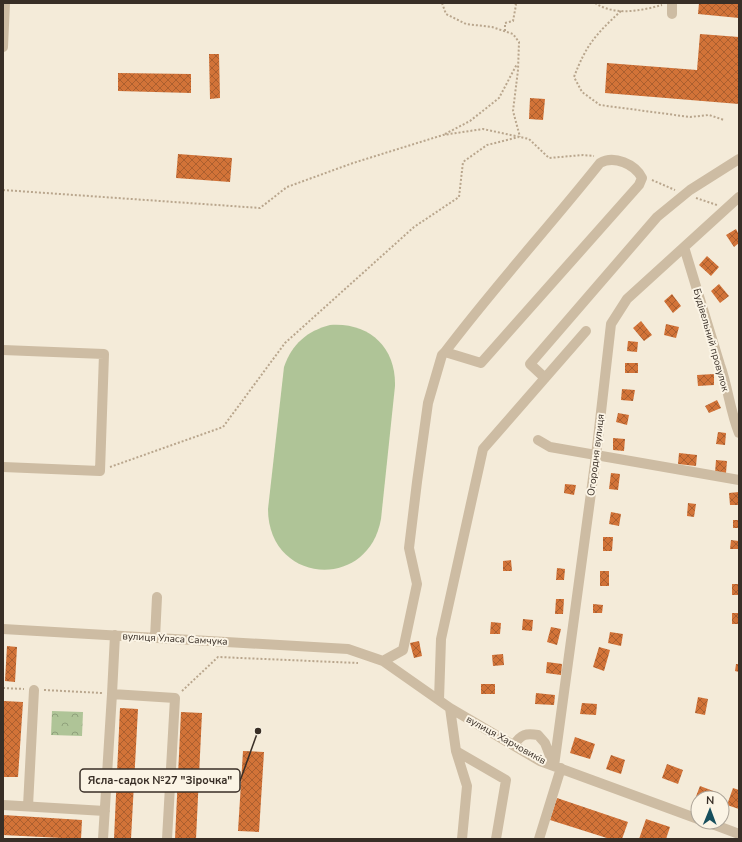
<svg xmlns="http://www.w3.org/2000/svg" width="742" height="842" font-family="'Nunito Sans',sans-serif">
<defs>
<pattern id="park-crowns" width="20" height="18" patternUnits="userSpaceOnUse"><rect width="20" height="18" fill="#afc497"/><path d="M2 6a3 3 0 1 1 6 0M12 15a3 3 0 1 1 6 0" fill="none" stroke="#8fa07b"/></pattern>
<pattern id="building-cross-hatch" width="8" height="8" patternUnits="userSpaceOnUse"><rect width="8" height="8" fill="#d27338"/><path d="M0 0l8 8M0 8l8-8" fill="none" stroke="#ab5f2f"/></pattern>
</defs>
<rect width="100%" height="100%" fill="#f4ebd9"/>
<path fill="#afc497" d="M330 325C369 322 396 347 395 386L381 519C368 592 268 584 268 509L284 367C292 344 307 331 330 325Z"/>
<path fill="url(#park-crowns)" d="M52 711 83 712 82 736 51 735Z"/>
<path fill="url(#building-cross-hatch)" d="M699 3H739V18L698 14Z
M700 34 739 37V104L605 93 607 63 697 70Z
M209 54H219L220 98 210 99Z
M118 73 191 74V93L118 91Z
M530 98 545 99 543 120 529 119Z
M178 154 232 158 230 182 176 178Z
M736 229 739 235V243L734 247 726 235Z
M707 256 719 267 711 276 699 265Z
M719 284 729 296 720 303 711 291Z
M672 294 681 306 673 313 664 301Z
M641 321 652 335 644 341 633 328Z
M666 324 679 327 676 338 664 335Z
M628 341 638 342 637 352 627 351Z
M625 363H638V373H625Z
M714 374V385L698 386 697 375Z
M622 389 635 390 633 401 621 400Z
M717 400 721 408 709 413 705 406Z
M618 413 629 415 627 425 616 422Z
M718 432 726 433 725 445 716 444Z
M613 438 625 439 624 451 613 450Z
M679 453 697 455 696 466 678 464Z
M716 460 727 461 726 473H715Z
M611 473 620 474 618 490 609 489Z
M565 484 576 485 574 495 564 493Z
M739 492V505H730L729 493Z
M688 503 696 504 694 517 687 516Z
M611 512 621 514 619 526 609 524Z
M733 520H739V528H733Z
M603 537H613L612 551H603Z
M731 540 739 541V549H730Z
M511 560 512 571H503V561Z
M557 568 565 569 564 580H556Z
M600 571H609V586H600Z
M732 584H739V595H732Z
M556 599H564L563 614H555Z
M593 604 603 605 602 613H593Z
M732 613H739V624H732Z
M523 619 533 620 532 631 522 630Z
M491 622 501 623 500 634H490Z
M551 627 561 629 557 645 547 642Z
M610 632 623 634 621 646 608 643Z
M419 641 422 656 414 658 410 643Z
M7 646 17 647 15 682 5 681Z
M599 647 610 650 604 671 593 667Z
M503 654 504 665 493 666 492 655Z
M547 662 562 664 561 675 546 673Z
M736 664H739V672L735 671Z
M481 684H495V694H481Z
M536 693 555 695 554 705 535 704Z
M698 697 708 699 705 715 695 713Z
M4 701 23 702 18 777H3Z
M582 703 597 704 596 715 580 714Z
M120 708 138 709 131 839H114Z
M181 712 202 713 196 839H175Z
M575 737 595 744 590 759 570 753Z
M243 751 264 752 259 832 238 831Z
M611 755 625 760 621 774 606 769Z
M667 764 683 770 678 784 662 778Z
M700 786 716 792 713 798 695 799Z
M733 788 739 790V809L727 805Z
M557 798 628 822 622 839H610L550 820Z
M3 815 82 820 81 839 3 835Z
M646 819 670 827 666 839H639Z"/>
<g fill="none" stroke-linecap="round" stroke-linejoin="round">
<path stroke="#b9a68d" stroke-width="2" stroke-dasharray="2 2" stroke-linecap="butt" d="M442 3 446 14 466 24 492 27 513 34 519 42 518 70 513 111 520 137
M595 3C615 16 640 11 662 5
M621 11C596 34 586 45 574 77L582 92 600 105 690 117 709 115 724 120
M505 31V23L513 21 516 5 515 3
M445 134 470 121 499 98 517 64
M652 180 675 190
M3 190 260 208 287 187 353 163 443 135 483 129 520 137 529 139 549 158 583 155 594 156
M696 198 717 205
M110 467 223 427 285 343 414 227 459 197 463 162 487 145 519 137
M3 688 24 689
M44 690 102 693
M182 691 218 657 358 663"/>
<path stroke="#cdbca3" stroke-width="10" d="M672 14V3
M3 47 5 3
M684 247C696 287 708 326 720 365 728 387 730 411 739 433
M3 350 104 354 100 471 3 467
M545 378 530 364 657 217 690 190 739 159
M538 440 550 447 739 480
M3 629 348 649 383 661 450 708 540 761 698 819
M115 635 112 694 175 698 167 839
M155 638 157 597
M383 661 403 650 417 584 409 548 417 482 428 403 442 355 445 352C494 287 549 227 600 163 614 155 635 164 642 178L639 185 481 363 445 352
M439 700 441 639 483 449 586 331
M450 708 456 751 467 786 462 839
M514 745C521 734 526 733 538 735L545 743 554 766
M456 751 506 780 496 839
M554 766 596 456 611 324 627 299 739 197
M3 805 105 811
M28 806 34 690
M707 822 739 834
M103 839 112 694
M539 839 561 768"/>
</g>
<g text-anchor="middle" dominant-baseline="central" stroke-width="4" stroke-linejoin="round" paint-order="stroke">
<g font-size="10" fill="#382e26" stroke="#fbf4e5">
<text transform="translate(711 340) rotate(74)">Будівельний провулок</text>
<text transform="translate(596 455) rotate(-83)">Огородня вулиця</text>
<text transform="translate(175 639) rotate(3)">вулиця Уласа Самчука</text>
<text transform="translate(506 740) rotate(29)">вулиця Харчовиків</text>
</g>
</g>
<path fill="none" stroke="#382e26" stroke-width="1.5" d="M258 731L240 781"/>
<circle fill="#382e26" stroke="#fbf4e5" stroke-width="1.5" cx="258" cy="731" r="4"/>
<rect fill="#fbf4e5" stroke="#382e26" stroke-width="1.5" x="80" y="769" width="160" height="23" rx="4"/>
<g font-size="11" text-anchor="middle" font-weight="bold" fill="#382e26">
<text x="160" y="784">Ясла-садок №27 "Зірочка"</text>
</g>
<rect width="742" height="842" fill="none" stroke="#382e26" stroke-width="8"/>
<g transform="translate(710 810) rotate(1)"><circle r="19" fill="#fbf4e5" stroke="#ada599"/>
<path d="M0-3L7 15L0 10L-7 15Z" fill="#174f5d"/>
<text y="-6" font-size="11" font-weight="bold" text-anchor="middle" fill="#382e26">N</text>
</g>
</svg>
